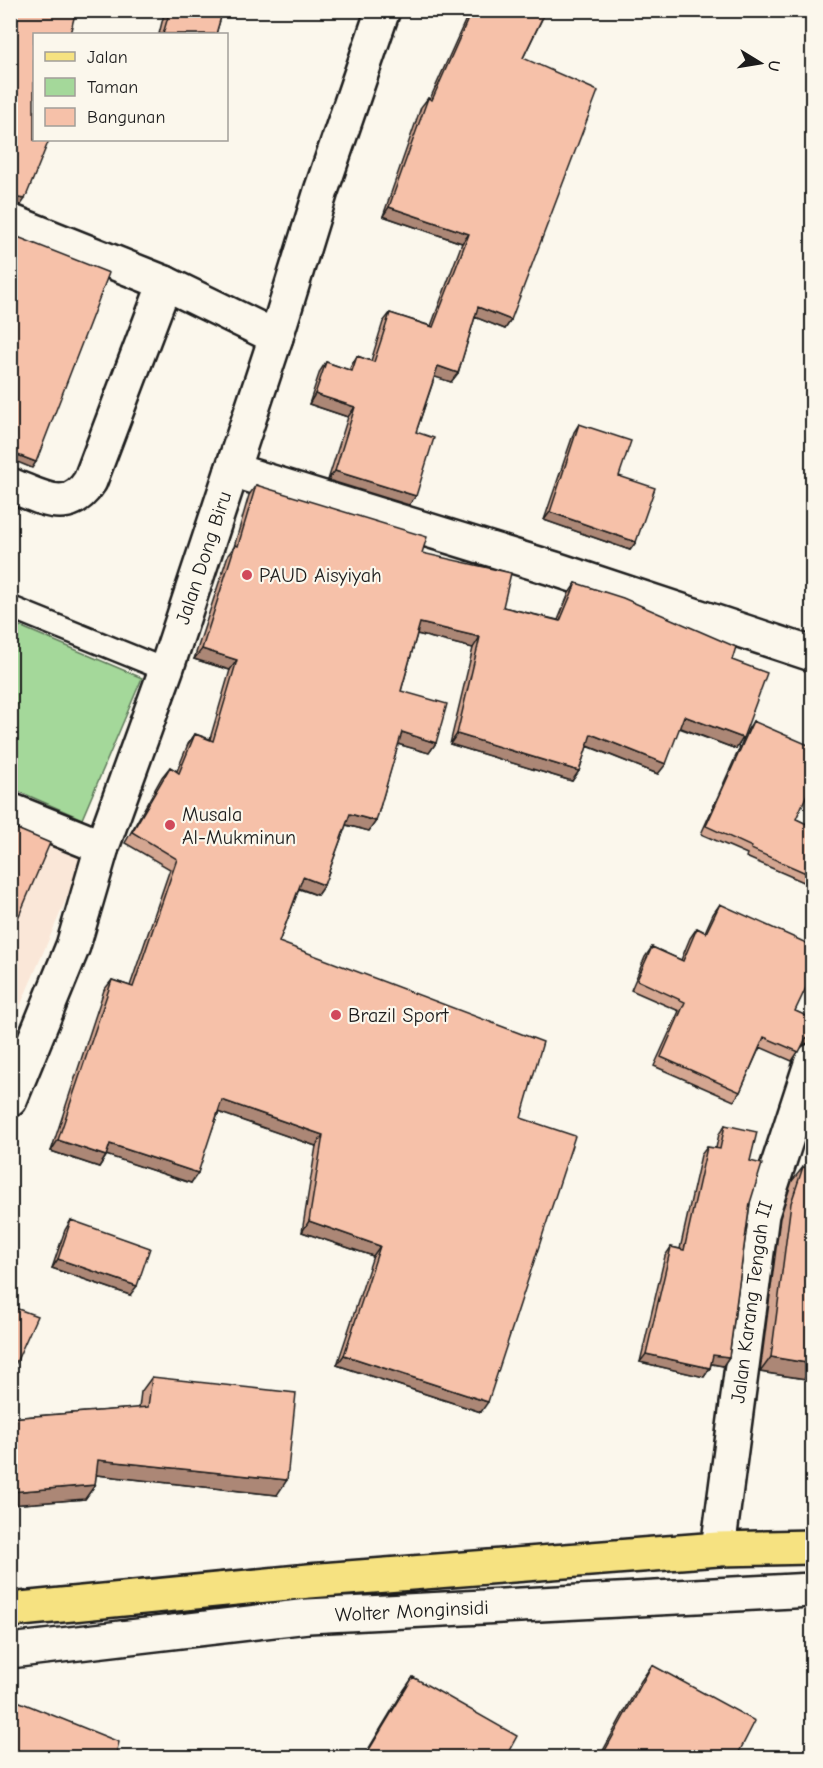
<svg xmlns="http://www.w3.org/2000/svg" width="823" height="1768" font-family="'Comic Neue',sans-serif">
<rect width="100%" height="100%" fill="#fbf7ec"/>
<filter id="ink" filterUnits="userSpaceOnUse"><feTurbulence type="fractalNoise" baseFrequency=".0167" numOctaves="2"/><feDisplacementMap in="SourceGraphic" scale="12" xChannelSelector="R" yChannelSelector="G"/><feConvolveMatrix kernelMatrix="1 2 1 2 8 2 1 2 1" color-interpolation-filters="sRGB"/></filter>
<g filter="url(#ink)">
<path fill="#fae7d8" d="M11 826 84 858 11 1027Z"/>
<path fill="#a4d89a" stroke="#607a5b" stroke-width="1.5" d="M10 622 142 678 82 819 11 788Z"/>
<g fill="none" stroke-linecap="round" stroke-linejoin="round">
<defs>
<path id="service" d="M10 607 166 670"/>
<g id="minor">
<path d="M10 221 165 283 276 337"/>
<path d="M232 470 555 569 812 654"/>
<path d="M10 485C42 497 68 516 90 481L165 283"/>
<path d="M10 810 102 847"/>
<path id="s1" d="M10 1100 73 946 102 847 166 670 276 337 321 191 383 10"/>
<path id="s2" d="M718 1549 762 1214 812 1061"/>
</g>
<g id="secondary">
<path id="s3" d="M10 1651 308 1616 812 1590"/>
</g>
<path id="primary" d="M10 1610 309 1581 718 1549 812 1547"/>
</defs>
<use href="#service" stroke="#1c1c1c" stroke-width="26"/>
<use href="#minor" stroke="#1c1c1c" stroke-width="38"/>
<use href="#secondary" stroke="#1c1c1c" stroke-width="38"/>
<use href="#primary" stroke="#1c1c1c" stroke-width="38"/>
<use href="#service" stroke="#fbf7ec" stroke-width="21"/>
<use href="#minor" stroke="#fbf7ec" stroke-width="33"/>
<use href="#secondary" stroke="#fbf7ec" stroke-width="33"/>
<use href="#primary" stroke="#f6e281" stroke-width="33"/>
</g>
<path fill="#d4a691" stroke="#1c1c1c" stroke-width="1.5" d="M165 10H223L216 34H159Z
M470 10H554L551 15 545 13 523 58 511 320 505 329 475 317 458 373 451 382 435 376 416 432 409 505 328 480 348 417 309 404 320 371 326 362 349 370 351 366 357 356 371 361 383 322 390 313 431 326 462 243 383 216 421 107 428 98 430 99Z
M579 424 619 476 636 542 630 550 544 520 574 432Z
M256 485 422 553 503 607 558 620 569 593 576 583 732 660 736 749 679 728 658 774 587 746 579 771 572 781 450 744 473 648 417 634 401 691 436 743 429 753 398 744 376 821 369 831 346 825 324 885 317 895 299 889 279 942 521 1118 481 1412 337 1365 373 1256 302 1232 316 1146 219 1112 191 1183 107 1155 99 1167 51 1151 104 990 112 980 130 986 170 869 125 843 162 777 170 767 177 771 188 744 195 734 210 739 230 670 194 659 228 555 234 547 249 495Z
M753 721 796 819 813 827V886L746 857 747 854 701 834 748 729Z
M10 826 18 918 15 924 10 922Z
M720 904 795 1011 813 1019V1036L808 1043 802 1046 792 1061 760 1047 740 1092 734 1101 654 1066 679 1011 631 990 645 957 652 947 681 960 690 938 697 928 705 932 713 914Z
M725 1125 750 1161V1203L729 1357 723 1366 711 1364 710 1368 704 1377 640 1362 665 1256 671 1247 680 1249 701 1155 707 1147 716 1148 719 1134Z
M803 1167 813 1380 760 1372 780 1218 792 1181Z
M71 1220 130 1295 52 1268 65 1230Z
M152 1377 277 1495 96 1475 95 1485 85 1499 10 1505V1418L139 1408 141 1392Z
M652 1665 736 1758H599L641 1681Z
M413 1677 505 1758H363L404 1690Z"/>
<path fill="#ac8776" stroke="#1c1c1c" stroke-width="1.5" d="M545 10H554L551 15 543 12Z
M10 197H12L25 199 21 205 10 203Z
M389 207 469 234 462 243 383 216Z
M478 307 511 320 505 329 472 316Z
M438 366 458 373 451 382 432 376Z
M315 394 355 407 348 417 309 404Z
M10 452 36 462 32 468 10 459Z
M335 471 416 496 409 505 328 480Z
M550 512 636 542 630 550 544 520Z
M420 623 480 637 473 648 413 633Z
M202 649 237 660 230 670 194 659Z
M684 716 743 738 736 749 676 726Z
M402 732 436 743 429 753 394 743Z
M457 734 579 771 572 781 450 744Z
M591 734 666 764 658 774 583 744Z
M350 814 376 821 369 831 343 824Z
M303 877 324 885 317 895 296 887Z
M813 1034V1036L808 1043 799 1047 806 1038Z
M222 1100 323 1135 316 1146 215 1111Z
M58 1140 106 1156 99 1167 51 1151Z
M110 1144 198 1173 191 1183 103 1154Z
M309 1221 380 1246 373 1256 302 1232Z
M58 1259 137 1286 130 1295 52 1268Z
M646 1354 710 1368 704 1377 640 1362Z
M344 1355 488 1402 481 1412 337 1365Z
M713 1355 729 1357 723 1366 707 1363Z
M771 1357 813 1364V1380L760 1372Z
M98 1460 287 1480 277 1495 88 1474Z
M95 1485 85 1499 10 1505V1492Z"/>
<path fill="#f6c1a9" stroke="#1c1c1c" stroke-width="1.5" d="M10 10H76L70 34H34V140H49L25 199 12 197H10Z
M170 10H223L216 34H163Z
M472 10H546L523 58 598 91 511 320 478 307 458 373 438 366 416 432 434 438 416 496 335 471 355 407 315 394 326 362 352 371 357 356 374 362 390 313 433 327 469 234 389 207 428 98 432 100Z
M10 234 109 273 36 462 10 452Z
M579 424 631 441 619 476 655 488 636 542 550 512Z
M256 485 427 537 422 553 511 573 503 607 560 621 576 583 623 598 736 647 732 660 767 673 743 738 684 716 666 764 591 734 579 771 457 734 480 637 420 623 401 691 447 704 436 743 402 732 376 821 350 814 324 885 303 877 279 942 543 1042 521 1118 575 1136 488 1402 344 1355 380 1246 309 1221 323 1135 222 1100 198 1173 110 1144 106 1156 58 1140 112 980 133 987 177 859 132 832 170 767 179 773 195 734 213 741 237 660 202 649 235 545 238 546Z
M753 721 813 747V781L796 819 813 827V876L751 849 752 847 706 826Z
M10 826 50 843 18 918 10 915Z
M720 904 813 946V973L795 1011 813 1019V1034L806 1038 799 1052 764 1037 740 1092 661 1057 685 1002 637 980 652 947 683 961 697 928 706 933Z
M725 1125 757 1132 750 1161 762 1164 750 1203 729 1357 713 1355 710 1368 646 1354 671 1247 684 1250 707 1147 720 1149Z
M803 1167 813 1169V1364L771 1357 791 1203Z
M71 1220 150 1248 137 1286 58 1259Z
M10 1306 37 1316 10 1376Z
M152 1377 296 1393 287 1480 98 1460 95 1485 10 1492V1418L148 1407Z
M652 1665 755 1721 736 1758H601Z
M413 1677 517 1736 505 1758H364Z
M10 1698 119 1742 115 1758H10Z"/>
</g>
<g fill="#d1495b" stroke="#fbf7ec" stroke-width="2">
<circle cx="247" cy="575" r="6"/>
<circle cx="170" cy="825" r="6"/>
<circle cx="336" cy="1015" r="6"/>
</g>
<g text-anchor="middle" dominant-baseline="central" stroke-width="4.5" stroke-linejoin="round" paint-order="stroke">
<g font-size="20" fill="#1c1c1c" stroke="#fbf7ec">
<text stroke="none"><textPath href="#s1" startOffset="576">Jalan Dong Biru</textPath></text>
<text stroke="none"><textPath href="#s2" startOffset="249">Jalan Karang Tengah II</textPath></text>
<text stroke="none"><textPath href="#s3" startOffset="404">Wolter Monginsidi</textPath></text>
</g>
<g font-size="20" fill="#1c1c1c" stroke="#fbf7ec" text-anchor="start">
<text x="259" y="575">PAUD Aisyiyah</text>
<text x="182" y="814">Musala<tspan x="182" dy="23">Al-Mukminun</tspan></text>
<text x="348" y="1015">Brazil Sport</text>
</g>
</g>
<rect width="823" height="1768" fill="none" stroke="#fbf7ec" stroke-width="36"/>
<rect x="18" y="18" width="787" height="1732" fill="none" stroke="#1c1c1c" stroke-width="2" filter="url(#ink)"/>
<rect x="33" y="33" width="195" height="108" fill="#fbf7ec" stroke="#a29f99" stroke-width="1.5"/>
<rect x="45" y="52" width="30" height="9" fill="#f6e281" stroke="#a29f99" stroke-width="1.5"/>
<text x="87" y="63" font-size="18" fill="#1c1c1c">Jalan</text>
<rect x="45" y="78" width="30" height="18" fill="#a4d89a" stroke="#a29f99" stroke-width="1.5"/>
<text x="87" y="93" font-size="18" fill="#1c1c1c">Taman</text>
<rect x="45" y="108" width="30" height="18" fill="#f6c1a9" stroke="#a29f99" stroke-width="1.5"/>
<text x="87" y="123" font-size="18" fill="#1c1c1c">Bangunan</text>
<g transform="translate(760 63) rotate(101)" stroke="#fbf7ec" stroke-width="4.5" paint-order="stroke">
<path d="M0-4.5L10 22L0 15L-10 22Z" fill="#1c1c1c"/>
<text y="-9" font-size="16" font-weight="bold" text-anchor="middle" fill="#1c1c1c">U</text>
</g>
</svg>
